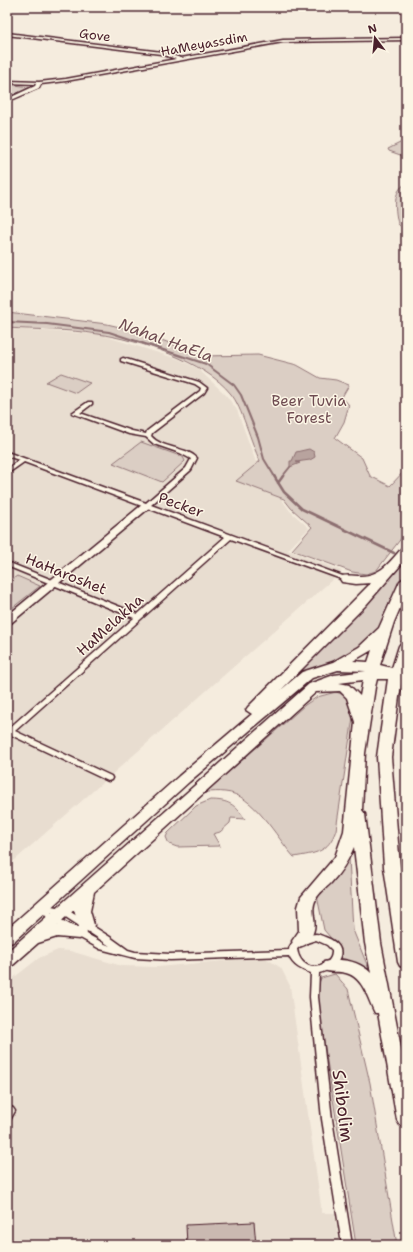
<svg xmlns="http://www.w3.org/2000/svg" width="413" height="1252" font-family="'Shantell Sans',sans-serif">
<rect width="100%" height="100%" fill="#f5ecde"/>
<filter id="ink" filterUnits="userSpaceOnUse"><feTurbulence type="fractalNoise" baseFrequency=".025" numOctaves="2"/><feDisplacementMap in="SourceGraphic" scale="8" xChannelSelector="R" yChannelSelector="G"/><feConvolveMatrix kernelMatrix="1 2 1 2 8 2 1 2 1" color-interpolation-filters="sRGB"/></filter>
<g filter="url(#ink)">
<path fill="#e8ddd0" d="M7 329 98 334 178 359 197 368 226 395 237 410 257 465 290 511 309 528 288 550 342 571 7 867Z
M58 950 70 951 122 966 158 967 264 957 281 968 290 986 322 1213H335L339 1245H7V983L39 958Z"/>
<path fill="#dbcec4" stroke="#927678" d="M7 84 30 87 7 98Z
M404 141H406V157L389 151 388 149Z
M406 184V231L398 224C395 211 392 190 406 184Z
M7 312 107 324 141 332 203 356 258 355 297 365 320 378 336 380 349 385 342 397 349 405 344 422 335 438 362 458 370 476 390 486 406 469V532L376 571 366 574 352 572 292 550 312 527 291 508 284 499 236 481 260 461C251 443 242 407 231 394 205 361 138 340 98 334 68 329 37 330 7 328Z
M61 373 90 383 76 393 46 382Z
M141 442 183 457 185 461 162 482 113 463Z
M406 556V573L392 599 378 631 362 649 279 695 273 694Z
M17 576 40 586 7 612V583Z
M336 692 347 696 352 707 353 717 336 830C328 853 316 853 294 857 276 837 254 794 225 792 219 791 212 792 206 792L305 705 317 697Z
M210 800C228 800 235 804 245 819L231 818 230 823 220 832 213 834 220 846 177 847 169 844 166 837 168 833 196 806Z
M349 858 353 930 370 972 353 963 343 960 334 948 330 937 324 930 317 896Z
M335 974 348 989 370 1083 397 1245H356L316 991 321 978Z"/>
<path fill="#b8a39e" stroke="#8c6e70" d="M309 449 314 452 315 457 310 460 296 462 300 463 290 467V461H292L296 452Z"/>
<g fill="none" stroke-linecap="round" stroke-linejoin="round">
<path stroke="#8c6e70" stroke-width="2" d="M7 322 47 324 109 332 206 364 234 385 241 395 258 437 264 459 275 477
M282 477 290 467"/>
<path stroke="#8c6e70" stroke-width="2.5" d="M274 476 284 492 302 509 394 553
M278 483 283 476"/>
</g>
<path fill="#cab9b1" stroke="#4a1f2b" d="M254 1222 256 1245H187L186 1225Z"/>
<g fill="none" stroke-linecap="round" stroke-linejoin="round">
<defs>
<path id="street" d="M7 33 162 52 181 58 283 40 406 38V40L283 42 66 81 41 84 39 88 7 102V99L35 86 36 84 7 83V81L39 82 66 79 176 59 161 54 7 35Z
M123 358 199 382 207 388 204 393 152 433 151 436C162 449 185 446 197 458L191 470 151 505 348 578 349 579 346 581 344 580 231 539 15 731 111 776 112 778 111 780 108 781 11 735 7 736V730L134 618 7 566V562L138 614 225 537 24 462 7 474V469L19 460 7 456V452L146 503 186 468 191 459 180 453 154 444 146 437 129 434 72 413 88 402H92V404L80 413 132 431 146 434 147 431 200 391 201 388 195 384 121 361V359Z
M42 904 66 909 110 937 128 950 135 952 170 954 289 950C290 939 306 935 316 934 319 934 322 936 325 937 336 941 346 949 337 962 333 968 327 971 319 973L318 997 332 1119 352 1245H342L322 1119 310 997 311 973C302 970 293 966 289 956L170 960 135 958 100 949 50 921 38 907 39 905ZM51 912 61 914 110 946 105 944 56 917ZM316 940 327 945 332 950C332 952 332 955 331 957 330 960 327 962 325 964 311 972 299 963 297 949L303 944Z
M10 1107 13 1108 15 1111 10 1120 7 1121V1108Z"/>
<path id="secondary" d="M146 503 151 506 149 508 11 623 7 624V616L143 504Z"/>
<path id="highway" d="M406 547V559L366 605 281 690 302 672 333 662 359 647 379 628 400 581 406 577V594L394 622 380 665 392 668 399 646 401 643 406 642V665L399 697 391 757 400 867 406 909V968L400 966 398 962 384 867 377 757 388 679H377L375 687 365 753 362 810 365 814 381 943 406 1074V1127L400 1125 397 1120 378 1013H375C368 999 363 977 346 973 339 971 332 973 324 970L322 966 324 962C340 957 360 961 371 973L365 943 354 847C348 861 341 872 331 883 326 888 319 893 316 899 308 914 322 923 308 942 304 947 300 947 294 945L292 941 299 931 298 907 301 897 335 857 344 831 355 722 347 698 340 691 316 692 94 892 90 911 94 925 92 929 86 931 87 933 85 937 79 939 57 937 38 943 13 965 7 967V952L309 684 334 675 366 671 338 670 312 678 189 782 13 942 7 944V929L179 776 252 714 246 710 248 707 371 583 356 584 342 582 340 579 342 576C348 575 354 576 361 576 380 576 390 562 402 548ZM372 650 368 662 353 661ZM363 680 360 696 349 685 339 683ZM74 910 79 927 57 925Z"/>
</defs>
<use href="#street" stroke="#4a1f2b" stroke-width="3"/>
<use href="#secondary" stroke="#4a1f2b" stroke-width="3"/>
<use href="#highway" stroke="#4a1f2b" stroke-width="3"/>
<use href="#street" fill="#fcf5e5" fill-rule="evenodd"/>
<use href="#secondary" fill="#fcf5e5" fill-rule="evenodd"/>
<use href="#highway" fill="#fcf5e5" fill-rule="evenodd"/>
</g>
</g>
<g text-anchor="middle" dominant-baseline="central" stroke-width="3" stroke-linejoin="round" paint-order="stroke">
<g font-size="13" fill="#4a1f2b" stroke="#fcf5e5">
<text transform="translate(95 35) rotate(7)">Gove</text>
<text transform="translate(204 44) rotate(-10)">HaMeyassdim</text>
</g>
<g font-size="15" fill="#6e4b51" stroke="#fcf5e5">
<text x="309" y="401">Beer Tuvia<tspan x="309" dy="17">Forest</tspan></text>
</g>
<g font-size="15" fill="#4a1f2b" stroke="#fcf5e5">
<text transform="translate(181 505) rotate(20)">Pecker</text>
<text transform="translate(66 574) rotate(22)">HaHaroshet</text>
<text transform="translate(110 625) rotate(-42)">HaMelakha</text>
</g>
<g font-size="16" font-style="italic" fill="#704d53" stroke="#fcf5e5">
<text transform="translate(166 340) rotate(20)">Nahal HaEla</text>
</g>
<g font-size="18" fill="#4a1f2b" stroke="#fcf5e5">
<text transform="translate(343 1106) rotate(83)">Shibolim</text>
</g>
</g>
<rect width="413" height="1252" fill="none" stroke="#fcf5e5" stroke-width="24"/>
<rect x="12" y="12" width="389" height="1228" fill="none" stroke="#4a1f2b" stroke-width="1.5" filter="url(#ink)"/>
<g transform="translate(375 38) rotate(344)" stroke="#fcf5e5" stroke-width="3" paint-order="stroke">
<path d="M0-3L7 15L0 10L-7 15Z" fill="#4a1f2b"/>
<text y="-6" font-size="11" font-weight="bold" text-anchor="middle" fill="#4a1f2b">N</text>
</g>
</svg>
